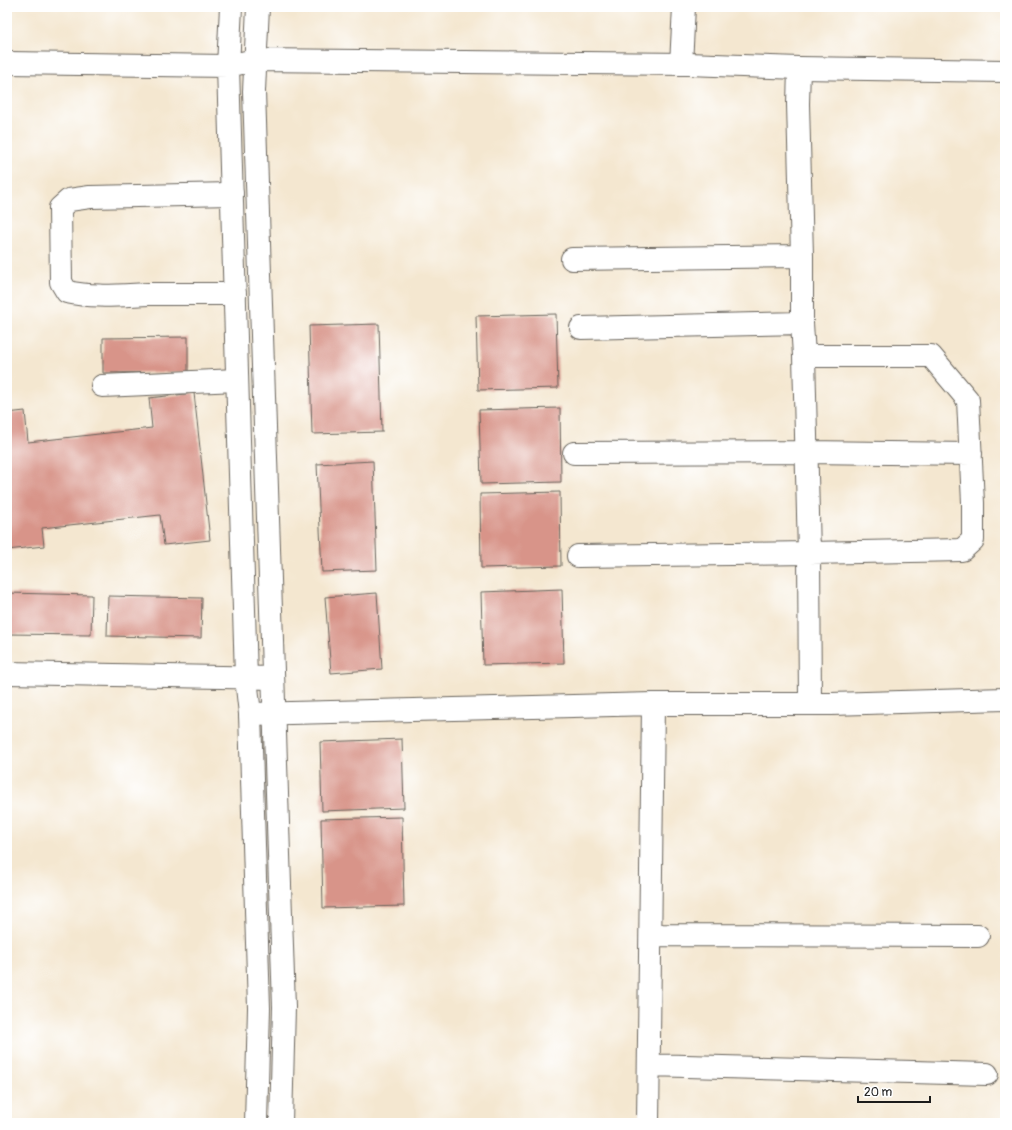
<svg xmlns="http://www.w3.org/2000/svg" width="1012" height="1130" font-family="Pangolin,sans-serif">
<rect width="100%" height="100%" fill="#fff"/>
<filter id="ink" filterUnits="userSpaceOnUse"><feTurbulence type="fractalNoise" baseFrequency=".025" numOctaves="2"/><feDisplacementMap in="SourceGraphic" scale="8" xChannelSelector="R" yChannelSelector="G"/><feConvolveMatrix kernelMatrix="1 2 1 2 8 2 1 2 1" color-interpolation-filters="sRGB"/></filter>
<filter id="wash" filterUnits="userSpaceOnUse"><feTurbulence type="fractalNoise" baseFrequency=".012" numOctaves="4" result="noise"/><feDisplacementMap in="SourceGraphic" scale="16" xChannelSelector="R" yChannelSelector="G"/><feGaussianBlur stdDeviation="0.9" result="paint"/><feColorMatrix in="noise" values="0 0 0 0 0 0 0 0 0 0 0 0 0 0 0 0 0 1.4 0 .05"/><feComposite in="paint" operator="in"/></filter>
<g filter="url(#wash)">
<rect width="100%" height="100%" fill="#f4e7d0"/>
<g id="blocks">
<path fill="#d89489" d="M556 314 558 388 478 390 476 316Z
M379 324 382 432 312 434 309 326Z
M188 337V372L103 373V338Z
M194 393 210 540 164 545 160 515 42 528 44 546 7 550V413L25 411 28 442 152 428 149 398Z
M560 408 561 482 481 484 479 410Z
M373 461 377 570 322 572 317 464Z
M560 492 561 566 481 568 480 494Z
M562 589 564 663 483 665 481 592Z
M7 593 92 595 91 635 7 634Z
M377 593 382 669 331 673 325 597Z
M108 596 202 598 201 638 107 636Z
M402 739 404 808 322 811 320 742Z
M402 817 404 906 323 908 321 819Z"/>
</g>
</g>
<g filter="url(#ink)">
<use href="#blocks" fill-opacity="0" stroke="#68635b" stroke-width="1"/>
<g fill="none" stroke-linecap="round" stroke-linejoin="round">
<defs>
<path id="minor" d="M681 64 684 7
M799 68 798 104 802 256V323L804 356 809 553 810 704
M232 194 90 197 69 200 60 208 61 282 67 292C93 298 122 295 149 294 177 294 206 294 235 294
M572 259 802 256
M581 328 802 323
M102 386 237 380
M574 453 806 452 971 454
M578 556 809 553 962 550 973 540V503L968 400 931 356H804
M7 673 273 678
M250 714 653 704H831L1005 699
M651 935 978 936
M649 1065 987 1074
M648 1123 653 704"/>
<path id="tertiary" d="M231 7 228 66 246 678 250 714 259 1008 256 1123
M258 7 254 91 284 1007 281 1123
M7 63 228 66 255 60 688 64 799 68 1005 71"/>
</defs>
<use href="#minor" stroke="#68635b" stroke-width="24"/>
<use href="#tertiary" stroke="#68635b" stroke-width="24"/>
<use href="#minor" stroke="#fff" stroke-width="22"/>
<use href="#tertiary" stroke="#fff" stroke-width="22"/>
</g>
</g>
<rect width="1012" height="1130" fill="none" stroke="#fff" stroke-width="24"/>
<path d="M858 1096v6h72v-6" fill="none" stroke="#1c1c1c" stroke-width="2"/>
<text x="864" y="1096" font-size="12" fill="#1c1c1c" stroke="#ffffff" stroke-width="3" paint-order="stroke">20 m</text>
</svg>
